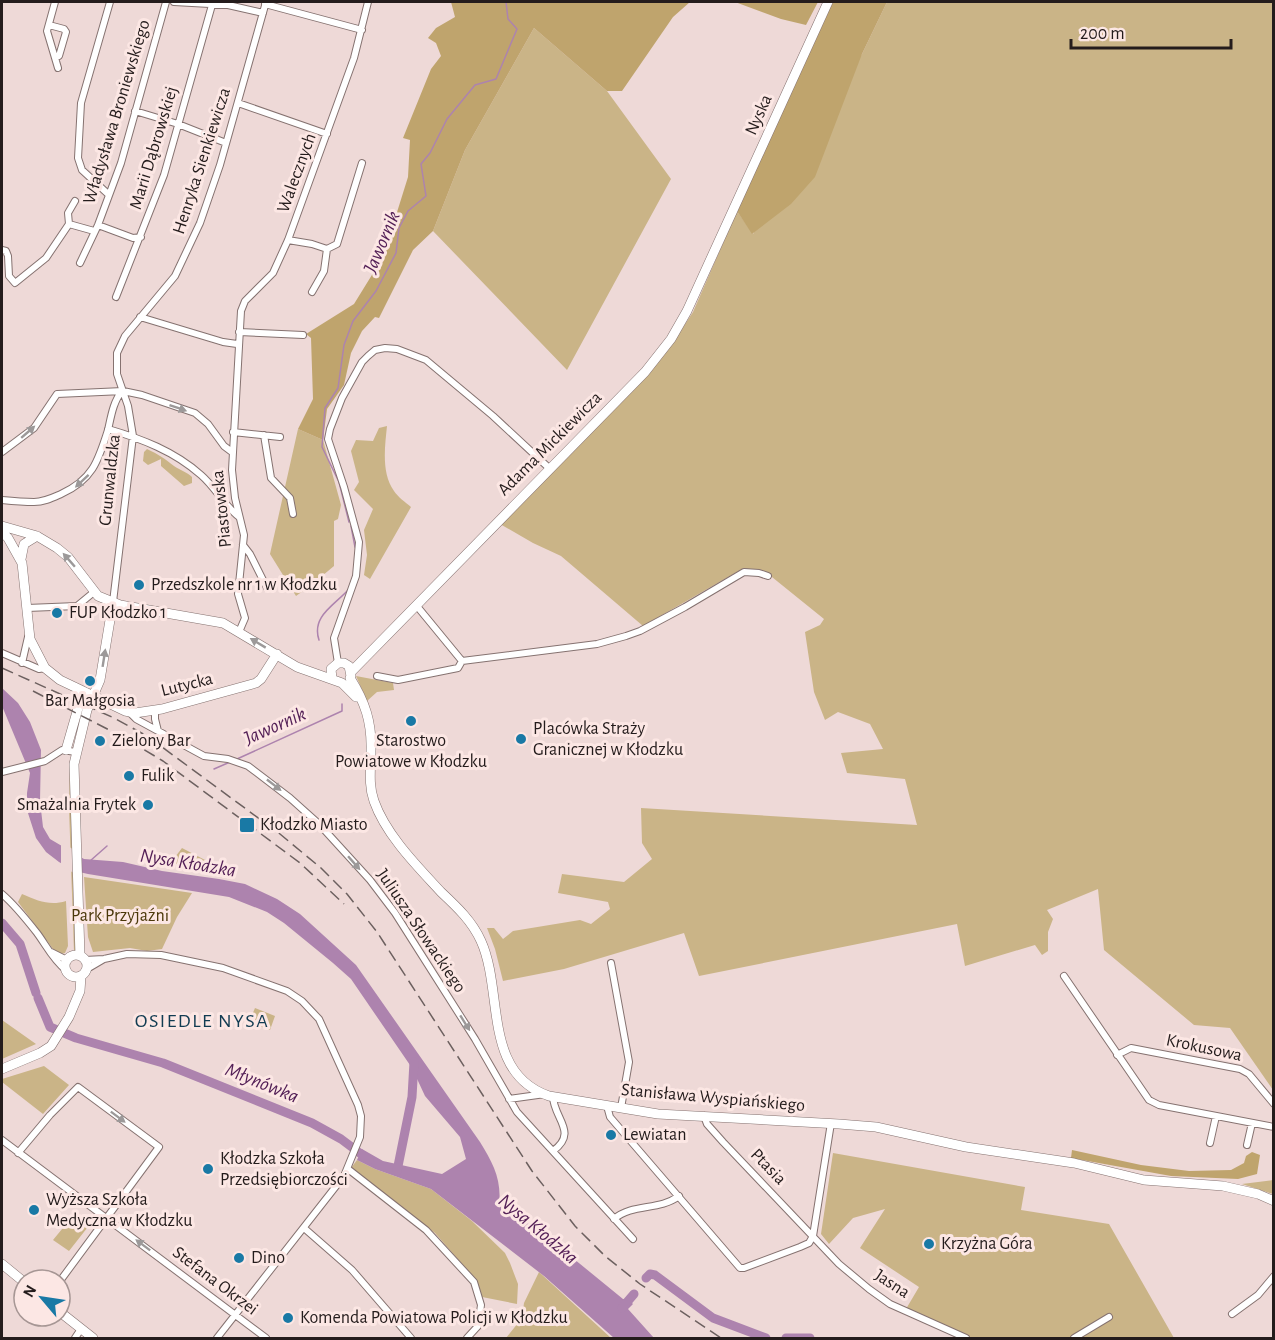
<svg xmlns="http://www.w3.org/2000/svg" width="1275" height="1340" font-family="'Alegreya Sans',sans-serif">
<rect width="100%" height="100%" fill="#eed9d7"/>
<path fill="#cab487" d="M887 2H1273V1090L1230 1028 1194 1025 1104 950 1098 889 1047 910 1053 919 1048 932V951L1042 955 1035 945 965 966 957 924 699 976 684 933 564 969 503 981 495 949 487 928H494L503 939 513 931 580 920 591 924 610 909 608 902 558 893 562 874 624 882 652 859 642 843 641 808 917 825 905 779 847 773 841 753 883 749 870 724 838 712 825 720 814 692 805 632 820 625 824 619 767 573 742 569 643 626 561 556 533 543 500 524 674 341 693 312 737 211 753 234 862 54Z
M534 28 607 91 671 179 567 370 433 231 465 150Z
M387 426C385 446 381 473 394 491 398 497 405 502 411 507L370 579 364 575 367 555 364 530 373 509 354 490 359 482 351 451 356 440 373 441 379 428Z
M298 429 323 440 341 505 338 519 334 521V566L310 586 296 596 270 554Z
M147 449C158 454 165 459 174 466 180 470 187 472 192 477V483L184 486 161 466V459L148 465 143 461 144 452Z
M356 676 393 683 394 690 377 692 367 701Z
M70 761H71L70 783 77 953 74 952 69 808Z
M182 848 230 873 172 863V861Z
M84 877 192 893 177 917 162 949 147 951 130 948 93 952 88 937Z
M22 894C38 901 50 906 66 901L68 946 65 953 60 954 53 949 18 902Z
M255 1008 275 1016 270 1030 249 1022Z
M2 1020 36 1044 2 1059Z
M44 1066 69 1085 43 1114 2 1082V1079Z
M833 1153 1025 1187 1021 1210 1109 1224 1174 1338H970L906 1309 919 1287 860 1248 885 1209 853 1218 829 1244 821 1234Z
M357 1160 375 1169 431 1189 472 1221 505 1253 510 1263 518 1284 517 1304 482 1297 476 1280 435 1233 351 1168Z
M1273 1180V1194L1242 1184Z
M76 1212 91 1223 69 1251 53 1240Z
M539 1272 611 1338H506L522 1318 524 1303Z"/>
<path fill="#bfa46d" d="M451 2H690L673 17 622 91H607L534 28 465 150 433 231 413 250 379 318 375 317 362 331 351 353 344 385 327 409 323 440 298 429 313 399 311 338 306 334 354 304 383 257 408 177 410 140 403 138 431 69 441 56 436 43 428 38 436 28 455 17Z
M735 2H818L806 25 781 19Z
M833 2H887L862 54 815 177 791 204 752 234 737 211Z
M1072 1150 1141 1165 1189 1171 1231 1170 1244 1163 1246 1156 1252 1152 1260 1155 1257 1174 1238 1179 1171 1176 1071 1158Z"/>
<path fill="#ad83ae" d="M2 688 18 703 30 722 41 750 40 801 43 827 50 839 84 859 123 862 162 871 219 879 245 884 277 899 300 914 356 965 480 1142C493 1163 502 1180 499 1205L532 1226 535 1234 574 1259 623 1299H628L633 1304 628 1309 654 1338H614L544 1276 431 1189 375 1169 357 1160 362 1149 383 1161 442 1174 466 1159 460 1137 425 1096 412 1068 351 979 333 963 284 923 267 912 229 897 88 874 75 871 59 862 46 852 36 838 27 810V793L30 773 2 706Z"/>
<path fill="#eed9d7" d="M61 842 81 854 74 873 61 866Z"/>
<g fill="none" stroke-linecap="round" stroke-linejoin="round">
<path stroke="#ad83ae" stroke-width="1.5" d="M349 522 339 482 322 447 325 408 338 388 344 345 353 321 376 291 396 253 399 228 408 211 426 196 421 164 430 153 447 119 475 85 496 79 517 29 508 19 506 2
M351 526 355 547
M319 640C311 616 335 605 349 589
M237 759 342 711V704
M214 769 230 762
M90 861 107 846"/>
<path stroke="#ad83ae" stroke-width="9" d="M2 923 20 944 36 993
M38 998 50 1027 76 1038 163 1063 312 1123 341 1139 369 1160
M397 1171 412 1097 414 1062
M646 1278 650 1274 655 1275 713 1318 766 1338
M622 1308 634 1294
M786 1338H810"/>
<defs>
<path id="street" d="M55 2 47 31 58 68
M174 2 228 5 263 13
M265 4 362 30
M49 25 64 29 66 32 59 56 55 57
M238 103 327 134
M135 111 178 124 226 143
M108 194 82 170 78 158 81 103 110 2
M69 224 68 213 75 201
M98 225 133 238 141 237
M288 240 312 244 327 249 337 244 362 163
M2 250 6 251 8 256 9 276 15 283 46 258 69 224 94 231
M80 263 98 225 121 163 166 2
M312 292 324 271 327 249
M116 297 164 175 212 5
M140 317 223 342 237 344
M239 332 303 335
M108 429C142 439 174 451 201 475 215 487 224 505 239 517
M233 432 280 437
M264 435 271 478 290 498 293 514
M2 452 34 428 57 394 123 391 142 395 195 413 208 424 224 446 232 452
M2 500C12 501 23 502 34 502 44 502 52 498 61 494 92 480 98 462 108 430 111 417 113 402 122 391
M243 545 250 554 267 588
M113 602 133 436 128 406 117 374V353L125 336 175 276 200 223 220 165 266 2
M27 608 77 606 94 592
M239 632 245 618 238 594 244 535 235 498 232 470 241 311 245 301 273 273 288 240 354 58 368 2
M2 653 39 669 45 668
M462 661 597 644 626 636 640 631 685 607 744 572 759 573 768 576
M22 663 28 637
M338 663 334 638 356 576 359 542 344 487 328 439 330 429 342 398 362 362 368 356 375 350 385 348 397 349 426 360 493 416 549 468
M377 676 398 680 458 668 462 661 416 605
M155 711V719L158 731
M130 713 136 719 204 756 228 759 248 766 290 798 319 824 370 880 395 913 475 1039 517 1112 633 1239
M2 772 45 761 62 750 76 752
M2 894C15 905 26 919 37 933 46 945 53 960 66 970
M51 952 67 960
M85 960 104 959 127 954 161 955 223 968 287 991 302 1001 319 1019 358 1105 361 1116 360 1137 344 1176 217 1338
M611 963 629 1062 621 1108
M87 969 104 959
M1064 976 1149 1100 1159 1105 1274 1127
M1117 1055 1131 1048 1240 1069 1249 1074 1274 1104
M553 1096C553 1118 579 1132 553 1151
M509 1099 545 1094
M607 1106 610 1117 740 1268H744L800 1247 809 1243 813 1236 831 1123
M704 1116 707 1124 723 1142 839 1264 869 1289 890 1304 966 1338
M2 1140 266 1338
M1210 1143 1216 1116
M1247 1145 1252 1123
M18 1153 50 1115 78 1087 159 1147 60 1281
M348 1169 426 1230 474 1282 481 1305 478 1326 467 1338
M614 1219C633 1203 659 1211 679 1196
M304 1228 352 1270 411 1338
M1232 1314 1258 1295 1274 1276
M75 1338 81 1329
M1074 1338 1109 1317"/>
<path id="secondary" d="M2 526 37 536 57 548 68 557 98 596 120 605 223 623 297 667 342 683 356 697
M2 532 8 538 22 563 30 639 45 668 60 680 125 711 135 713 162 709 256 683 261 679 277 654
M21 559 24 544 37 536
M351 672 645 372 671 339 687 311 828 2
M350 678C365 702 372 722 371 751 371 768 368 784 374 801 386 835 417 866 441 892 457 907 472 921 481 941 504 992 482 1073 549 1096L658 1114 839 1124 876 1127 966 1147 1074 1163 1144 1180 1223 1186 1258 1194 1274 1201
M332 679 331 669 338 663H344L349 666 351 676
M66 750 83 691
M65 966a11 11 0 1 1 22 0a11 11 0 1 1-22 0Z
M80 956 74 764 87 710 100 680 113 602
M2 1069 40 1053 51 1046 69 1017 80 991 81 976
M2 1264 24 1282
M60 1312 93 1338"/>
</defs>
<use href="#street" stroke="#857270" stroke-width="8"/>
<use href="#secondary" stroke="#857270" stroke-width="10"/>
<use href="#street" stroke="#fff" stroke-width="6"/>
<use href="#secondary" stroke="#fff" stroke-width="9"/>
<path stroke="#6c605f" stroke-width="1.5" stroke-dasharray="12 6" stroke-linecap="butt" d="M2 668 114 718 147 736 280 834 321 868 347 894 377 932 532 1171 575 1226 605 1256 640 1284 721 1338
M33 691 123 737 163 761 300 863 344 904"/>
</g>
<defs><path id="oneway-solid" d="M-6-.8H1V-3.2L6.5 0L1 3.2V.8H-6Z" transform="scale(1.5)"/></defs>
<g fill="#9c9999">
<use href="#oneway-solid" transform="translate(178 408) rotate(19)"/>
<use href="#oneway-solid" transform="translate(28 432) rotate(-41)"/>
<use href="#oneway-solid" transform="translate(82 481) rotate(137)"/>
<use href="#oneway-solid" transform="translate(69 560) rotate(-131)"/>
<use href="#oneway-solid" transform="translate(258 643) rotate(-149)"/>
<use href="#oneway-solid" transform="translate(104 658) rotate(-81)"/>
<use href="#oneway-solid" transform="translate(274 785) rotate(38)"/>
<use href="#oneway-solid" transform="translate(354 863) rotate(49)"/>
<use href="#oneway-solid" transform="translate(465 1023) rotate(58)"/>
<use href="#oneway-solid" transform="translate(118 1117) rotate(37)"/>
<use href="#oneway-solid" transform="translate(143 1245) rotate(-143)"/>
</g>
<g fill="#1979a5" stroke="#fce7e4" stroke-width="2">
<circle cx="139" cy="585" r="6"/>
<circle cx="57" cy="613" r="6"/>
<circle cx="90" cy="681" r="6"/>
<circle cx="411" cy="721" r="6"/>
<circle cx="521" cy="739" r="6"/>
<circle cx="100" cy="741" r="6"/>
<circle cx="129" cy="776" r="6"/>
<circle cx="148" cy="805" r="6"/>
<rect x="239" y="817" width="16" height="16" rx="3"/>
<circle cx="611" cy="1135" r="6"/>
<circle cx="208" cy="1169" r="6"/>
<circle cx="34" cy="1210" r="6"/>
<circle cx="929" cy="1244" r="6"/>
<circle cx="239" cy="1258" r="6"/>
<circle cx="288" cy="1318" r="6"/>
</g>
<g text-anchor="middle" dominant-baseline="central" stroke-width="6" stroke-linejoin="round" paint-order="stroke">
<g font-size="18" fill="#241c1c" stroke="#fce7e4">
<text transform="translate(117 112) rotate(-73)">Władysława Broniewskiego</text>
<text transform="translate(759 115) rotate(-66)">Nyska</text>
<text transform="translate(154 148) rotate(-73)">Marii Dąbrowskiej</text>
<text transform="translate(202 161) rotate(-72)">Henryka Sienkiewicza</text>
<text transform="translate(297 173) rotate(-70)">Walecznych</text>
<text transform="translate(550 444) rotate(-45)">Adama Mickiewicza</text>
<text transform="translate(110 480) rotate(-84)">Grunwaldzka</text>
<text transform="translate(222 509) rotate(-96)">Piastowska</text>
<text transform="translate(187 685) rotate(-14)">Lutycka</text>
<text transform="translate(421 931) rotate(56)">Juliusza Słowackiego</text>
<text transform="translate(1204 1048) rotate(12)">Krokusowa</text>
<text transform="translate(713 1098) rotate(5)">Stanisława Wyspiańskiego</text>
<text transform="translate(768 1167) rotate(46)">Ptasia</text>
<text transform="translate(215 1281) rotate(37)">Stefana Okrzei</text>
<text transform="translate(892 1284) rotate(33)">Jasna</text>
</g>
<g font-size="18" fill="#241c1c" stroke="#fce7e4" text-anchor="start">
<text x="151" y="585">Przedszkole nr 1 w Kłodzku</text>
<text x="69" y="613">FUP Kłodzko 1</text>
<text x="90" y="701" text-anchor="middle">Bar Małgosia</text>
<text x="533" y="729">Placówka Straży<tspan x="533" dy="21">Granicznej w Kłodzku</tspan></text>
<text x="112" y="741">Zielony Bar</text>
<text x="411" y="741" text-anchor="middle">Starostwo<tspan x="411" dy="21">Powiatowe w Kłodzku</tspan></text>
<text x="141" y="776">Fulik</text>
<text x="136" y="805" text-anchor="end">Smażalnia Frytek</text>
<text x="260" y="825">Kłodzko Miasto</text>
<text x="623" y="1135">Lewiatan</text>
<text x="220" y="1159">Kłodzka Szkoła<tspan x="220" dy="21">Przedsiębiorczości</tspan></text>
<text x="46" y="1200">Wyższa Szkoła<tspan x="46" dy="21">Medyczna w Kłodzku</tspan></text>
<text x="941" y="1244">Krzyżna Góra</text>
<text x="251" y="1258">Dino</text>
<text x="300" y="1318">Komenda Powiatowa Policji w Kłodzku</text>
</g>
<g font-size="18" fill="#4b380a" stroke="#fce7e4">
<text x="120" y="916">Park Przyjaźni</text>
</g>
<g font-size="20" font-style="italic" fill="#542057" stroke="#fce7e4">
<text transform="translate(382 242) rotate(-67)">Jawornik</text>
<text transform="translate(275 726) rotate(-24)">Jawornik</text>
<text transform="translate(188 863) rotate(9)">Nysa Kłodzka</text>
<text transform="translate(262 1083) rotate(22)">Młynówka</text>
<text transform="translate(538 1229) rotate(40)">Nysa Kłodzka</text>
</g>
<g font-size="20" letter-spacing="1.5" fill="#123c52" stroke="#fce7e4">
<text x="202" y="1021">OSIEDLE NYSA</text>
</g>
</g>
<rect width="1275" height="1340" fill="none" stroke="#241c1c" stroke-width="6"/>
<g transform="translate(42 1298) rotate(299)"><circle r="28" fill="#fce7e4" stroke="#a69694" stroke-width="1.5"/>
<path d="M0-4.5L10 22L0 15L-10 22Z" fill="#1979a5"/>
<text y="-9" font-size="16" font-weight="bold" text-anchor="middle" fill="#241c1c">N</text>
</g>
<path d="M1071 39v9h160v-9" fill="none" stroke="#241c1c" stroke-width="3"/>
<text x="1080" y="39" font-size="18" fill="#241c1c" stroke="#fce7e4" stroke-width="4.5" paint-order="stroke">200 m</text>
</svg>
